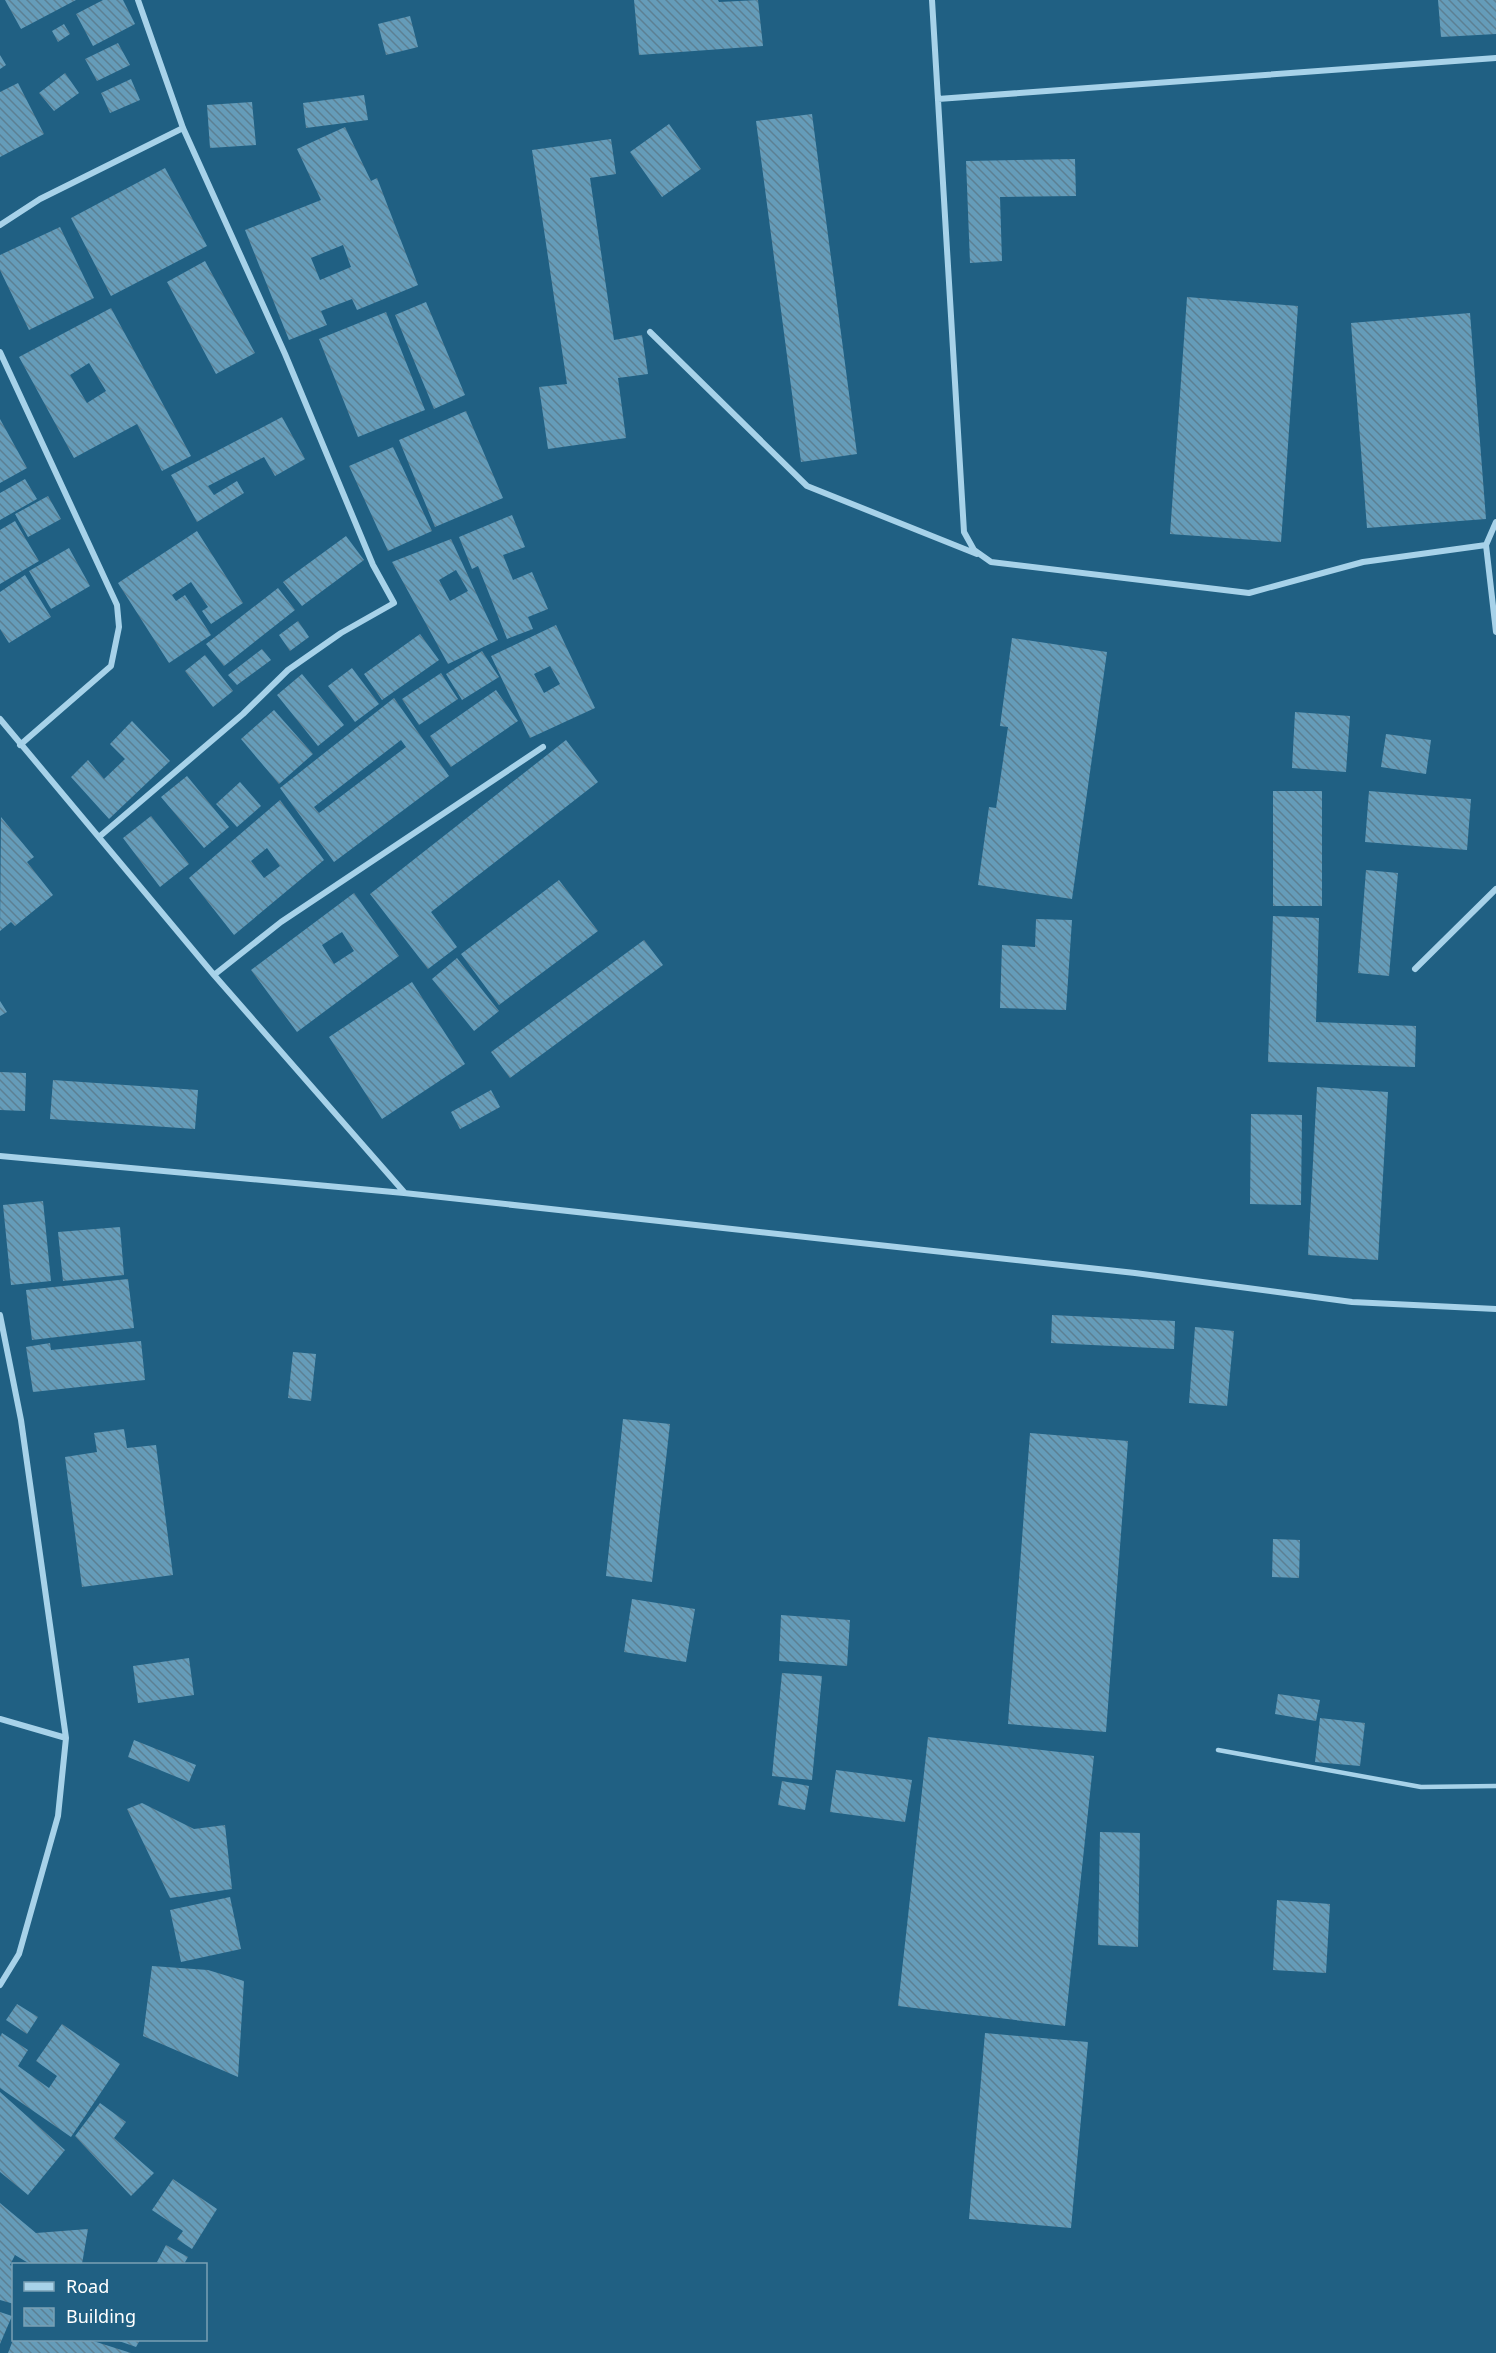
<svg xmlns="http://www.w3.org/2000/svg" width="1496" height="2353" font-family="'Noto Sans',sans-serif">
<defs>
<pattern id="building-back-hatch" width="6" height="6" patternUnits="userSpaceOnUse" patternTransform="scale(1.5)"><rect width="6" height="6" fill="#659cb9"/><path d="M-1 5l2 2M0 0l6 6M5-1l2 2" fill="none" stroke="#5c8093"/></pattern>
</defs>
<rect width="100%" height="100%" fill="#206083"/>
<path fill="url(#building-back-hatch)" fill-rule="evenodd" d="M5 0H76L21 29Z
M103 0H123L135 24 93 46 76 14Z
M634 0H718L719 2 758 0 763 46 639 55Z
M1438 0H1496V34L1441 37Z
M410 16 418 47 386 55 378 24Z
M64 24 70 34 58 42 52 31Z
M118 43 130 65 97 81 85 59Z
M0 55 6 65 0 69Z
M65 73 79 93 54 111 39 93Z
M131 79 140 100 110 113 101 93Z
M18 83 44 134 0 157V92Z
M364 95 368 120 306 128 303 103Z
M252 102 256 145 210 148 207 105Z
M812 114 857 454 801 462 756 121Z
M669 124 701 169 662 197 630 152Z
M345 127 371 181 377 178 418 285 357 310 352 299 321 311 327 325 289 340 245 230 321 200 297 149ZM343 245 351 267 320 280 311 258Z
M611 139 616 174 590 178 614 340 642 335 648 374 618 378 626 438 548 449 539 387 567 384 532 150Z
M1075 159 1076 196 1000 197 1002 261 970 263 966 161Z
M165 168 207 246 111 296 71 218Z
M60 227 94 298 29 330 0 270V255Z
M205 261 255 353 216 374 167 282Z
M1187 297 1298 306 1281 542 1170 534Z
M426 302 465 395 434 409 395 315Z
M111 308 191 456 162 471 137 424 74 458 19 357ZM89 363 106 391 87 403 70 375Z
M386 312 425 410 358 437 319 339Z
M1470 313 1486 519 1367 528 1351 323Z
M466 411 503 498 435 527 399 440Z
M282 417 305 459 275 476 264 457 208 486 214 495 237 481 244 493 197 522 171 475Z
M0 419 27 468 0 483Z
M393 447 432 531 388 551 349 466Z
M25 479 37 499 0 520V493Z
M48 496 61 519 28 537 15 514Z
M512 515 525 547 503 555 513 580 532 572 548 609 528 617 533 629 507 639 478 566 472 569 459 537Z
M15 521 39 561 0 584V530Z
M197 531 243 603 211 624 202 611 208 607 191 582 172 595 176 601 185 595 211 635 169 663 118 583Z
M346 536 364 560 302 606 283 582Z
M451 539 498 640 448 664 392 562ZM456 570 468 591 450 601 439 580Z
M69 548 90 586 51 609 29 571Z
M25 575 51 617 9 643 0 629V592Z
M278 588 295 610 224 666 206 644Z
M298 621 309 637 290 651 279 635Z
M556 625 595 708 530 738 491 656ZM550 666 560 684 544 693 534 674Z
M420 634 439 660 382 700 364 674Z
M1012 638 1107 652 1072 899 978 885 989 807 996 808 1008 727 1000 726Z
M262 649 271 660 237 685 228 675Z
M482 651 499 677 462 700 446 674Z
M205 655 233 691 213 707 185 671Z
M352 668 379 704 355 722 328 686Z
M441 673 458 699 419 725 402 699Z
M302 674 344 725 318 746 277 695Z
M496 690 518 721 451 767 430 736Z
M394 698 449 776 334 862 280 788ZM401 740 406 747 319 813 314 807Z
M274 710 313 754 279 784 241 739Z
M1295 712 1350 716 1346 772 1292 768Z
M132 721 170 761 109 819 71 777 88 760 104 779 125 759 110 744Z
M1386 734 1431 740 1426 774 1381 767Z
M566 740 598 782 431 912 457 947 428 969 370 894Z
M187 776 229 827 204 848 161 797Z
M240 782 261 806 237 827 216 804Z
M1273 791H1322V906H1273Z
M1369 791 1471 799 1467 850 1365 842Z
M280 800 324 860 234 935 189 878ZM267 848 280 866 264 878 251 861Z
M151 816 189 864 160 887 123 838Z
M1 817 34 857 27 862 53 895 15 926 11 922 0 931Z
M1366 870 1398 873 1389 976 1358 973Z
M559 880 598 931 499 1005 461 954Z
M354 893 399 956 297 1032 251 970ZM342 932 354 951 334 964 322 945Z
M1273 916 1319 918 1316 1022 1416 1026 1415 1067 1268 1062Z
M1036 919 1072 920 1066 1010 1000 1008 1002 945 1035 947Z
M644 940 663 965 510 1078 491 1052Z
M457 958 499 1011 474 1031 432 979Z
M412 982 465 1064 382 1119 329 1037Z
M0 1001 7 1012 0 1016Z
M0 1072 26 1073 25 1111 0 1110Z
M53 1080 198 1090 195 1129 50 1119Z
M1317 1087 1388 1092 1378 1260 1308 1255Z
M491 1090 500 1107 460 1129 451 1112Z
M1251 1114 1302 1115 1301 1205 1250 1204Z
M43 1201 51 1281 11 1285 3 1205Z
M120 1227 124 1275 63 1281 58 1232Z
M128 1279 134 1328 32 1340 26 1290Z
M1052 1315 1175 1321 1174 1349 1051 1343Z
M1195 1327 1234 1331 1227 1406 1189 1403Z
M141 1341 145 1380 33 1392 26 1347 50 1343 51 1350Z
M293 1352 316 1354 311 1401 288 1398Z
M623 1419 670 1424 652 1582 606 1576Z
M124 1429 127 1448 156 1445 173 1575 82 1587 65 1457 97 1452 94 1433Z
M1030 1433 1128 1441 1106 1732 1008 1724Z
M1273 1539 1300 1540 1299 1578 1272 1577Z
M632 1599 695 1609 686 1662 624 1652Z
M781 1615 850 1620 847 1666 779 1661Z
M189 1658 194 1695 138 1703 133 1666Z
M782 1673 822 1676 812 1780 772 1776Z
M1278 1694 1320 1700 1316 1721 1275 1714Z
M1320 1718 1365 1723 1360 1766 1315 1762Z
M928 1737 1094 1756 1065 2026 898 2006Z
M134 1740 196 1765 189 1782 128 1757Z
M836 1770 912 1780 905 1822 830 1812Z
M782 1781 809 1786 805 1810 778 1805Z
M142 1803 194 1829 225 1825 232 1889 170 1898 127 1809Z
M1100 1832 1140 1833 1138 1947 1098 1945Z
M230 1897 241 1949 181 1962 170 1910Z
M1277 1900 1330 1904 1326 1973 1273 1970Z
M152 1966 208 1970 244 1981 238 2077 143 2036Z
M17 2004 38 2017 27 2034 6 2020Z
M62 2024 120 2064 71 2137 0 2088V2037L2 2033 28 2050 18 2066 49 2088 57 2076 36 2061Z
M985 2033 1088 2042 1071 2228 969 2219Z
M0 2092 65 2150 28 2195 0 2172Z
M100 2103 126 2122 114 2138 154 2173 131 2196 75 2136Z
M173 2179 217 2209 192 2249 177 2239 183 2231 152 2210Z
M0 2203 36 2233 88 2229 82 2264H30L15 2255 10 2265 14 2267V2304L0 2300Z
M166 2245 188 2257 184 2264H161L157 2262Z
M0 2312 12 2316 0 2344Z
M13 2340H90L131 2353H8Z
M116 2340H140L136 2347Z"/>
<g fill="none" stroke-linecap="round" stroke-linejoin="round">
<path stroke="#a7d2e9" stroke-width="4.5" d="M1218 1750 1421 1787 1496 1786"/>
<path stroke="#a7d2e9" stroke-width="6" d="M932 0 964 532 974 550 991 562 1249 593 1363 562 1486 545 1496 522
M938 99 1496 58
M0 225 40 199 183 128
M650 332 807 486 977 554
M0 352 117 605 119 627 111 666 20 745
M1486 545 1496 632
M0 719 214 975 404 1192
M99 837 243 714 288 670 341 633 394 603 373 565 285 354 183 128 138 0
M1415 969 1496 889
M214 975 281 922 543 747
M0 1156 404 1193 1135 1273 1352 1302 1496 1309
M0 1315 21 1420 66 1738 58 1816 19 1954 0 1985
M0 1719 66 1738"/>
</g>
<rect x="12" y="2263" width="195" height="78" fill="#206083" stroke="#79a0b5" stroke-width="1.5"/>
<rect x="24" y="2282" width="30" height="9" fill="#a7d2e9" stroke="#79a0b5" stroke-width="1.5"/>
<text x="66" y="2293" font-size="18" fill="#ffffff">Road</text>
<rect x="24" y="2308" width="30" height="18" fill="url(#building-back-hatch)" stroke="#79a0b5" stroke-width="1.5"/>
<text x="66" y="2323" font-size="18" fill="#ffffff">Building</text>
</svg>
